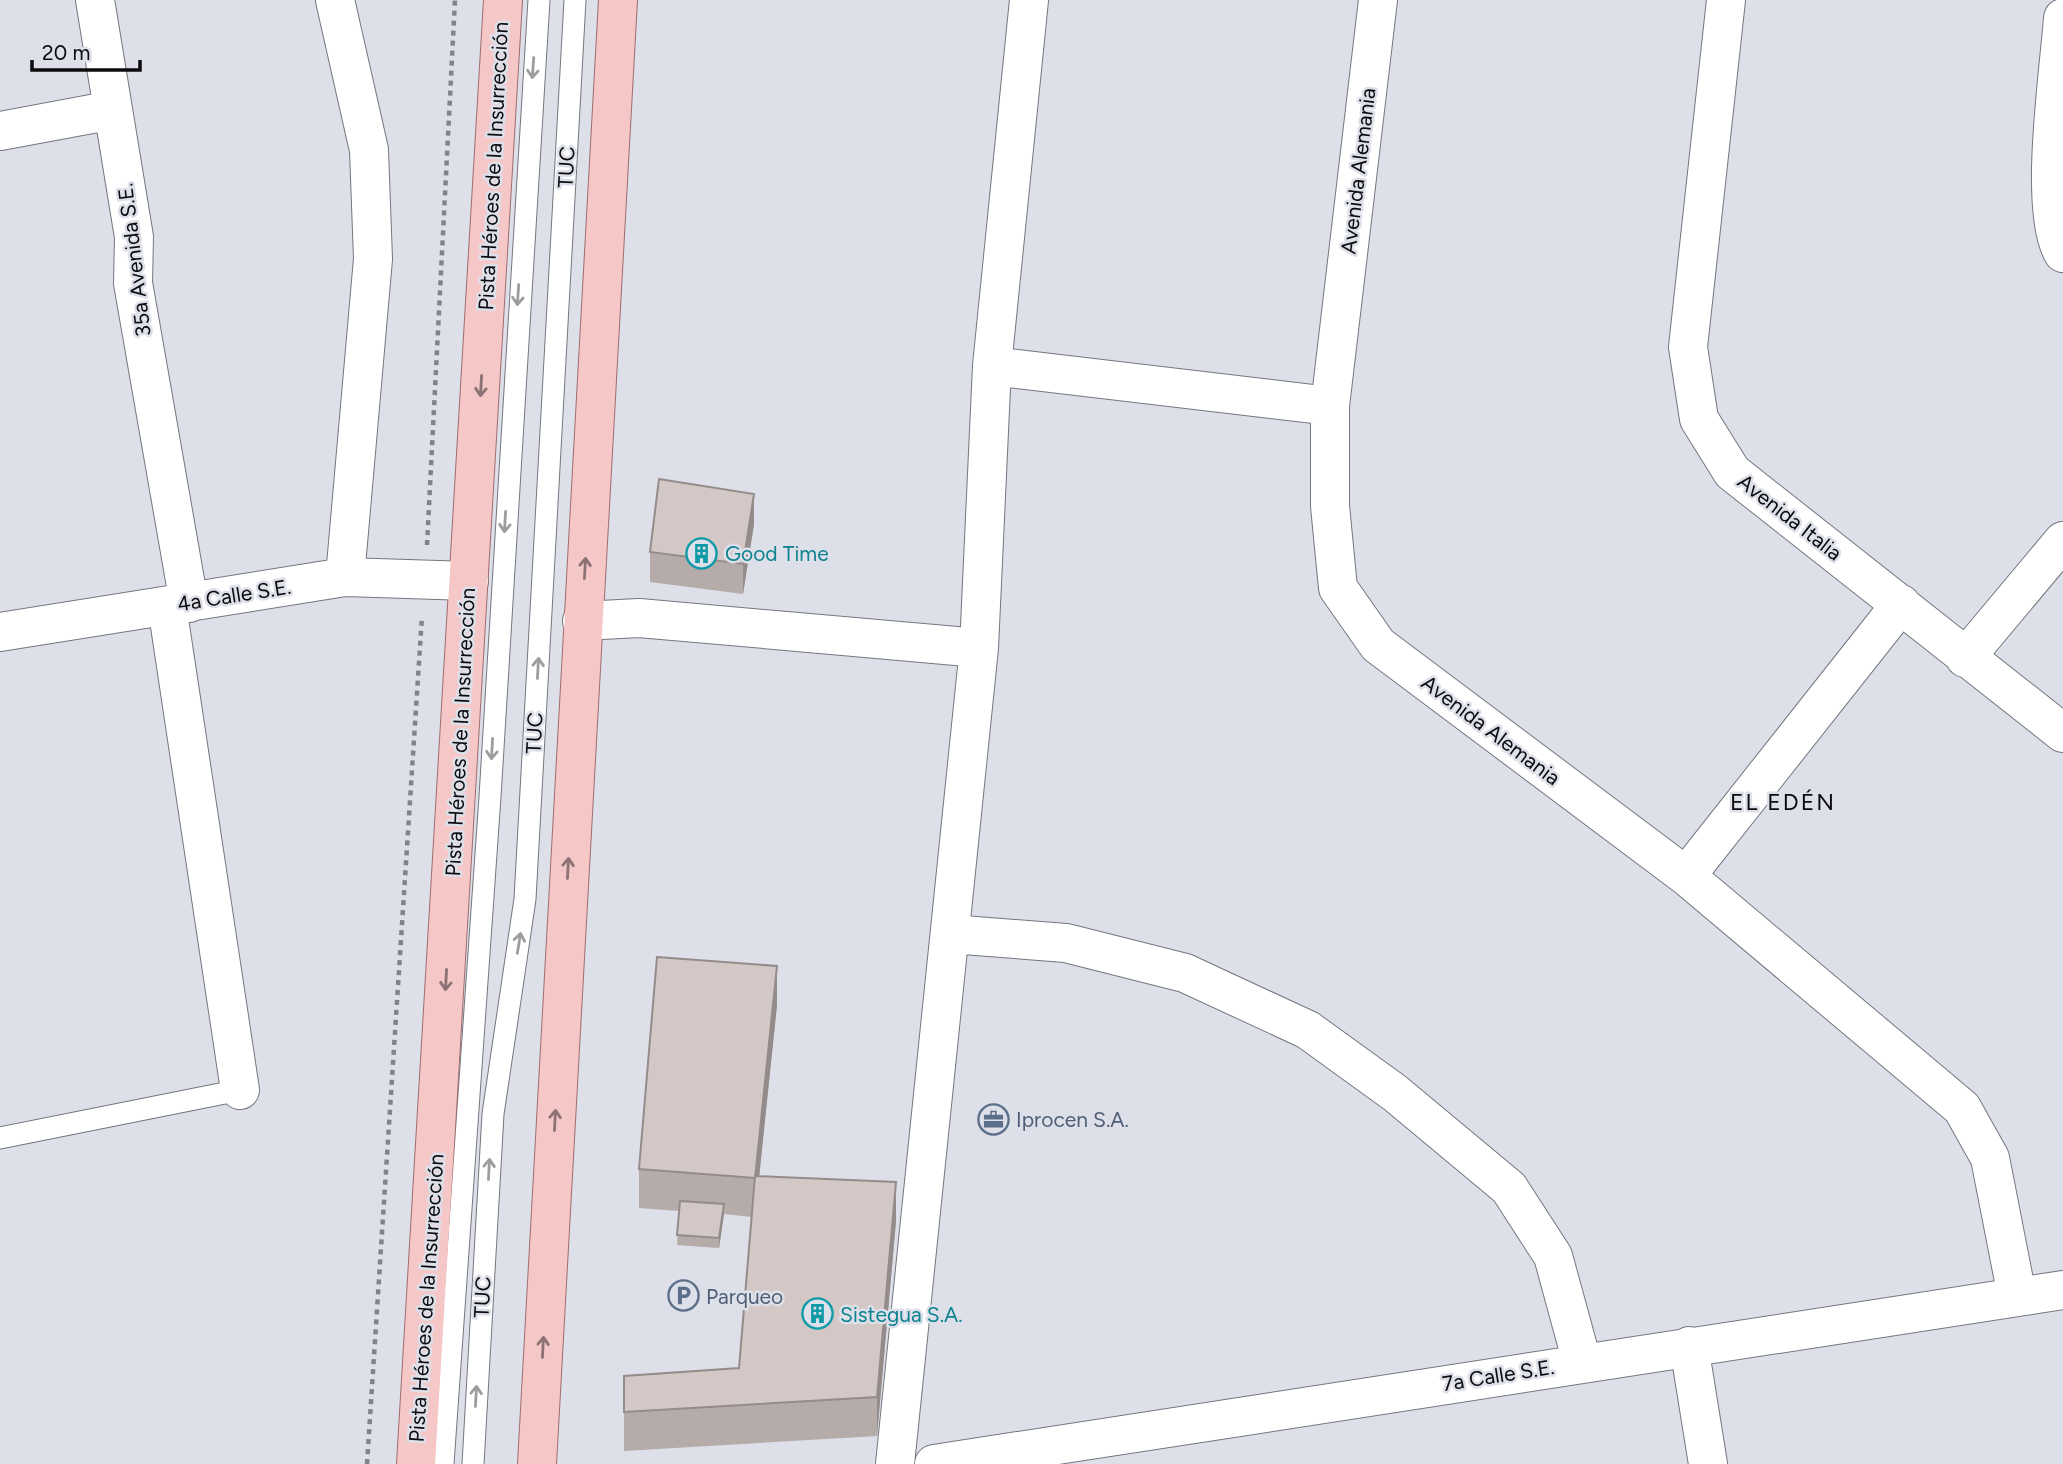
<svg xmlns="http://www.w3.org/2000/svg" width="2063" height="1464" font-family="Figtree,sans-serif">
<rect width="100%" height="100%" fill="#dddfe9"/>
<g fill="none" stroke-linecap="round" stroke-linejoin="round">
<defs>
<path id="service" d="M0 1138 240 1090
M443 1464 490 797 539 0
M473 1464 493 1114 525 899 575 0"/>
<path id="minor" d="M95 0 134 237 133 283 189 603
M335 0 369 150 373 259 345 577
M1378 0 1330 406V506L1338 588 1378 645 1686 876 1962 1108 1990 1158 2017 1296
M1726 0 1688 347 1699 419 1732 472 2063 733
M2063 18C2059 72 2038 211 2063 253
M0 131 113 110
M992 366 1330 406
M167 606 240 1090
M582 621 639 618 979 648
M0 632 345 577 469 581
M1965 658 2063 541
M1686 876 1901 604
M950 934 1066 943 1185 973 1308 1030 1395 1093 1509 1188 1553 1256 1582 1362
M1689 1346 1708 1464
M895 1464 979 648 992 366 1029 0
M934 1464 2063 1290"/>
<path id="primary" d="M416 1464 503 0
M537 1464 618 0"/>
</defs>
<use href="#service" stroke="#74777f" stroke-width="23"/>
<use href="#minor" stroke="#74777f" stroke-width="40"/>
<use href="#primary" stroke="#9f6d6e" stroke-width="40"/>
<path stroke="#82838a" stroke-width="4.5" stroke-dasharray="5 5" stroke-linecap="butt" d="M427 545 455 0
M367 1464 422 616"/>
<use href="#service" stroke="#fff" stroke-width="21"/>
<use href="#minor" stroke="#fff" stroke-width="38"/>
<use href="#primary" stroke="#f5c7c7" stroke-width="38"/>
</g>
<path fill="#b5aca9" d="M754 524 743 594 650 582V552Z
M777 1005 759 1176 896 1221 877 1436 624 1451V1376L739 1368 752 1217 724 1214 719 1248 677 1245 679 1211 639 1208V1169Z"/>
<path fill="#948c8a" d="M754 494V524L743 594V564Z
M777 966V1005L755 1217V1178Z
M896 1182V1221L877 1436V1397Z
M724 1204V1214L719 1248V1238Z"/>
<path fill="#d3c8c5" stroke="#948c8a" stroke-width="2" d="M659 479 754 494 743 564 650 552Z
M657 957 777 966 755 1178 639 1169Z
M755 1176 896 1182 877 1397 624 1412V1376L739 1368Z
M680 1201 724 1204 719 1238 677 1235Z"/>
<defs><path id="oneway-shaft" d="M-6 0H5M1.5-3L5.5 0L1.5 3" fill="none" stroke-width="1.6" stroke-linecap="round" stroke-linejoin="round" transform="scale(1.75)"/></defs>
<g stroke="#9d9d9f">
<use href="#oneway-shaft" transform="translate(533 68) rotate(94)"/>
<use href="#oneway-shaft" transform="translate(518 295) rotate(94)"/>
<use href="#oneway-shaft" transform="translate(505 522) rotate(93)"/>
<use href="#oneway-shaft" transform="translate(538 668) rotate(-87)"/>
<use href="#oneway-shaft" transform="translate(492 749) rotate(93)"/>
<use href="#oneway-shaft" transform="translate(519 943) rotate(-81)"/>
<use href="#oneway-shaft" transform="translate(489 1169) rotate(-87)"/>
<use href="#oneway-shaft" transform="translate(476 1396) rotate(-87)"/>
</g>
<g stroke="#8c7274">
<use href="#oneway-shaft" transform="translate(481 386) rotate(93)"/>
<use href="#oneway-shaft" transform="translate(585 568) rotate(-87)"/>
<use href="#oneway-shaft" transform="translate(568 868) rotate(-87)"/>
<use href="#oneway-shaft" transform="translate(446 980) rotate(93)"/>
<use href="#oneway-shaft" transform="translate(555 1120) rotate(-87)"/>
<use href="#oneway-shaft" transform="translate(543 1347) rotate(-87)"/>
</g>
<defs>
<symbol id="building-ring" viewBox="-11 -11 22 22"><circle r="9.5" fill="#dddfe9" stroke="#0f9aa8" stroke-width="1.5"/><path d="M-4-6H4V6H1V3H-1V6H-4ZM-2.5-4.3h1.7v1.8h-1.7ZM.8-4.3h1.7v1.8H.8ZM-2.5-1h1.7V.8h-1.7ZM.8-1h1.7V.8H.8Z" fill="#0f9aa8"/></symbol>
<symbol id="office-ring" viewBox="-11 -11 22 22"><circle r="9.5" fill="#dddfe9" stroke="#5c6f8a" stroke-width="1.5"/><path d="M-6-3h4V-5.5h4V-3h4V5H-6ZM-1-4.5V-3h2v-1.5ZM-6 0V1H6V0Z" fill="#5c6f8a"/></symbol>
<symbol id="parking-ring" viewBox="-11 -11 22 22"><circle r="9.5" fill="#dddfe9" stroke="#5c6f8a" stroke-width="1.5"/><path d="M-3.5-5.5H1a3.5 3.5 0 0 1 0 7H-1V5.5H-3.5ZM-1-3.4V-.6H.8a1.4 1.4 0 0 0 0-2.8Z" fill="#5c6f8a"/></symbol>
</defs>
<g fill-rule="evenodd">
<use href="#building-ring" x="684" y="536" width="35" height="35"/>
<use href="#office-ring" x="976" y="1102" width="35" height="35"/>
<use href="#parking-ring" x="666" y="1278" width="35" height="35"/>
<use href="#building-ring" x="800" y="1296" width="35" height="35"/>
</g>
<g text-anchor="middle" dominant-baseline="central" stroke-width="5" stroke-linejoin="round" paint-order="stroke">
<g font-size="21" fill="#0b0b0e" stroke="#dddfe9">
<text transform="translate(493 166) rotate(-87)">Pista Héroes de la Insurrección</text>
<text transform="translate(566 167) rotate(-87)">TUC</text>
<text transform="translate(1358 171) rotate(-83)">Avenida Alemania</text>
<text transform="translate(134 260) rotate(-97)">35a Avenida S.E.</text>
<text transform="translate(1790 517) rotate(38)">Avenida Italia</text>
<text transform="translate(234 595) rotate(-9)">4a Calle S.E.</text>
<text transform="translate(1491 730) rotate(37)">Avenida Alemania</text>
<text transform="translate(460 732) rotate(-87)">Pista Héroes de la Insurrección</text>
<text transform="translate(534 733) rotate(-87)">TUC</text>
<text transform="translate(482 1297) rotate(-87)">TUC</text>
<text transform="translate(426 1298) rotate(-86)">Pista Héroes de la Insurrección</text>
<text transform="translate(1498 1375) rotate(-9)">7a Calle S.E.</text>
</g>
<g font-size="21" fill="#0d838f" stroke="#dddfe9" text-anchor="start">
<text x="725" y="553">Good Time</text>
<text x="840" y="1314">Sistegua S.A.</text>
</g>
<g font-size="21" fill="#4e5e75" stroke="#dddfe9" text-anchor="start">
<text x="1016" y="1119">Iprocen S.A.</text>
<text x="706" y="1296">Parqueo</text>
</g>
<g font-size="23" letter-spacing="2" fill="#0b0b0e" stroke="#dddfe9">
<text x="1783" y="802">EL EDÉN</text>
</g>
</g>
<path d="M32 60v10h108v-10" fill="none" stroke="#0b0b0e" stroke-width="3.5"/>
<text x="42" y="60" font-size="21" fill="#0b0b0e" stroke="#dddfe9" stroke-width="5" paint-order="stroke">20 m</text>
</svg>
